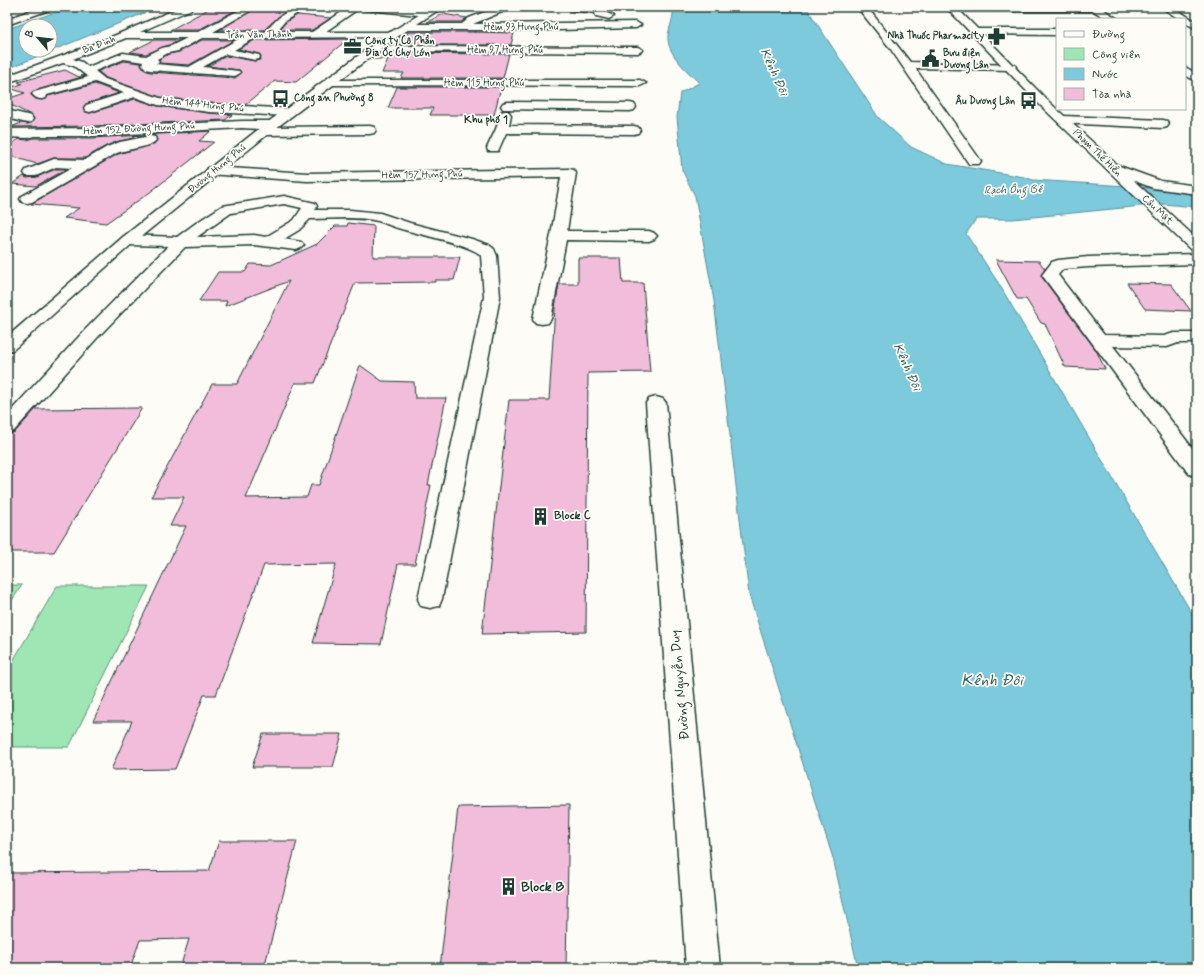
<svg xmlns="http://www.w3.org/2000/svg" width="1204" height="975" font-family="Mynerve,sans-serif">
<rect width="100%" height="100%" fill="#fdfcf7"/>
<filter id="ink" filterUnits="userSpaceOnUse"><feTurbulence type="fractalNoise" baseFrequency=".025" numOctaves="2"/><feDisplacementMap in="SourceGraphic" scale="8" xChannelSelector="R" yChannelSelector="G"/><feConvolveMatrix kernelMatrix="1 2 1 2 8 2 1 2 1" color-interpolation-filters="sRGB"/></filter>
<g filter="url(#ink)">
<path fill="#9ee7b5" stroke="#5e9274" d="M7 585H22L7 608Z
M57 586H149L69 747H7V671Z"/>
<path fill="#7dcadc" stroke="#579299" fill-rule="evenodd" d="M70 7H159L7 69V29ZM26 26H50V50H26Z
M673 7H806L878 117 911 147 947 164 1024 177 1033 180 1142 187 1197 194V207L1162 204 1013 219H976L966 234 999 284 1197 622V968H858L833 858 749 595 714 301 695 196 682 170 677 117 680 93 699 83C687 70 666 54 668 35 670 25 674 17 673 7Z"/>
<path fill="#f1bdda" stroke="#1f3d34" d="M212 7H242L198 30H170Z
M258 7H294L278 17 264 30H219Z
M443 14 467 18 461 22H427Z
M297 15 331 18 312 30H279L286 22Z
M409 32H475H474L514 33 511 45H389Z
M348 39 296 82 275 81 245 105 209 103 160 97 106 78 98 71 124 61 141 63 145 70 150 72 235 78 241 73 239 70 208 66 226 56 255 61 259 60 261 56 259 54 238 49 255 40Z
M154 40H181L146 54 130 52Z
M202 40H234L189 65 159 63V59L169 54 179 52Z
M379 53 509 54 503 78H401L404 73H382L388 59H371Z
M65 70 79 77 83 75 85 76 34 91 31 95 36 99 44 100 48 96 95 84 119 93 86 104 83 109 86 112 90 113 135 99 158 106 209 113 232 115 225 120 92 126 11 127 21 123H31L34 118 31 115 7 103V99L25 93 9 88 22 84 18 82Z
M397 87H501L494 115H430L433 108H388Z
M211 131 199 141 214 142 149 193 106 223 64 218 79 208 31 204 118 154 154 144 157 140 155 136 150 135 119 141 106 146 85 158H54L37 164 7 155V147L19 139 27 140 34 138H92Z
M56 169H67L36 186 12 184 24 176 26 178 37 177Z
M348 223 374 226 373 257H460L454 280H435V282L355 283 315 383H295L246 498 307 497 311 485H319L360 365 382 381 414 382 415 398H446L428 485H431L415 564H398L381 644 313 643 336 564 264 565 216 695H204L175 769 111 770 132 721H93L186 526H170L184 497H151L212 384H237L289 281 225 306 227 301H199L218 272H245L250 264 271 265 317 244 335 226H347Z
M578 258H621L623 283H643L650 372 588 373 586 632 482 634 509 400H549L555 308 559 284H578Z
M996 260 1039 261 1045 269 1041 276 1096 350 1105 369 1065 367 1045 324 1041 323 1026 299H1017Z
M1127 283 1171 284 1191 311 1145 309Z
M142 408 54 552H7V434L15 432 36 409Z
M263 734H342L333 767H252Z
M569 805 566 968H440L458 807Z
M219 841H297L264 968H180L189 939 140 940 130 968H7V873L209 871Z"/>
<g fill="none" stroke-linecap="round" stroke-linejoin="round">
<defs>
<path id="minor" d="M181 7H194L192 9 140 32H198L245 7H257L213 32H265C278 18 287 7 307 7L285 21 276 32H312L349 7H393L428 10 433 13 428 16 358 9 325 32H393L398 35 397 37 255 38 234 50 259 55 260 57 259 59 255 60 226 54 203 67 239 71 240 73 235 76 150 70 146 69 142 64 143 62 124 59 95 71 105 79 160 98 209 104 293 109 295 112 293 115 289 116 209 112 158 105 135 97 90 112 86 111 84 108 86 105 124 93 95 82 47 95 46 98C41 100 36 99 32 94L34 92 88 77 74 66 63 63 7 83V76L102 41ZM126 38H187L171 46 162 48 146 56 123 53 88 67 82 62 73 59ZM202 38H240L189 67 156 64 159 61 157 59 168 53 178 51Z
M498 7H511L509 9 473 24 636 22 641 25 636 28 559 30H406L401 27 406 24H462L469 18Z
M565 7 604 8 607 9 609 11 607 13 614 16 609 19 596 16 595 13 570 10Z
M857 7H867L910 62 1015 65 1016 67 1011 70 915 68 981 161 979 164H969L890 48Z
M948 7H1100L1118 19H1106L1094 11H952L949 10Z
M1161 7H1172L1197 22V29L1185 23V19H1179Z
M977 29H1057V35L974 34 972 32 974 30Z
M373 46 638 47 643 50 638 53 369 51 368 49Z
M1185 67 1197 74V82L1185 75Z
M328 80H640L646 83 640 86 324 85 322 83Z
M507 102 630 103 634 104 636 107 634 110 630 111 503 109 501 106 503 103Z
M7 110 31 116 33 119 31 122 27 123 7 118Z
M505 111 509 112 511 115 509 125 634 126 638 127 640 130 638 133 634 134 506 133 498 151H488L487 148 496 129 501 112Z
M1063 116 1163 120 1167 121 1169 124 1167 127 1163 128 1059 123 1057 120 1059 117Z
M242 121H272L276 122 278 125 277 127 370 126 374 127 376 130 374 133 370 134 264 135 260 134 258 131 259 129 242 128 92 136H34L27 138 7 137V129L92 128Z
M150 136 155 137 156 140C152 147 127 149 117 153L32 202 27 203 22 202 20 199 22 196 72 168 56 167 36 176H26L24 173 26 170 54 159 85 160 107 147 120 142Z
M1114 164 1161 181 1197 186V194L1153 188 1109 171 1107 168 1109 165Z
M213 167 307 173 569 169 574 170 576 173 567 231H649L654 233 657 236 654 239 649 241 566 240 551 319 548 323 542 324 536 323 533 319 551 235 561 177 307 181 208 174 206 171 208 168Z
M284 196 315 203 317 206 315 210H350L380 213 410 223 472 239 489 245 494 249 497 256 500 297 442 599 439 606 430 608 421 606 418 599 484 297 481 256C477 246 414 233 401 229 393 227 385 223 378 221 356 216 332 219 310 219L299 230 284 239 301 242 304 245 301 248 296 250 254 245 185 247 97 338 14 431 7 433V415L85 330 168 246 128 245 123 243 120 240 123 237 128 235 177 237 196 223 222 206ZM284 204 302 208 294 220 266 237 254 235 197 237 231 213Z
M1197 254V264L1088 267 1063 269 1058 275 1104 335 1164 336 1174 333H1197V343H1178L1167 347 1113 346 1197 454V476L1189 474 1042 275 1052 262 1058 260 1088 257Z
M656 397 663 399 666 403 720 968H686L646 403 649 399Z"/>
<path id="major" d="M432 7H443L397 37 268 134 133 243 13 350 7 351V337L123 237 260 128 389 33Z
M946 7H956L1048 101 1197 239V252L1191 250 1040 105Z"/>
<path id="highway" d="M40 7H54L52 9 7 25V19Z"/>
</defs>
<use href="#minor" stroke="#1f3d34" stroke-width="3"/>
<use href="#major" stroke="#1f3d34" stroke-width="3"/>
<use href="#highway" stroke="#1f3d34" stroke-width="3"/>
<use href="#minor" fill="#fdfcf7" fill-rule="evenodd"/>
<use href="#major" fill="#fdfcf7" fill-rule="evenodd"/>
<use href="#highway" fill="#fdfcf7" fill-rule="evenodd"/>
</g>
</g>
<defs>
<symbol id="pharmacy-bare" viewBox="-9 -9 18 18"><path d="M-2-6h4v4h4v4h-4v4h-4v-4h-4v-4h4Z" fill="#1f3d34" stroke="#fdfcf7" stroke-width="2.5" paint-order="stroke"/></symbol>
<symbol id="office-bare" viewBox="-9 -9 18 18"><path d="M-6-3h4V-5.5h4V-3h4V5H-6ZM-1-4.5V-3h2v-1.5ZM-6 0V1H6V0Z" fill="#1f3d34" stroke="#fdfcf7" stroke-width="2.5" paint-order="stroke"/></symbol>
<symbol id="civic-bare" viewBox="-9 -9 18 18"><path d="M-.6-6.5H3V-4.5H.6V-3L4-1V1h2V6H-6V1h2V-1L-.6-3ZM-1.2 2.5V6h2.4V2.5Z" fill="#1f3d34" stroke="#fdfcf7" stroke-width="2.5" paint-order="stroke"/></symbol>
<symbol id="bus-bare" viewBox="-9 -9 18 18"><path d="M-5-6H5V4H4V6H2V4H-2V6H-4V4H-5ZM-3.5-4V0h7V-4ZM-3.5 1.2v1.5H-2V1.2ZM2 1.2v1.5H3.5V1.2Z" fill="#1f3d34" stroke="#fdfcf7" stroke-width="2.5" paint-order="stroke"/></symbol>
<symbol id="building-bare" viewBox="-9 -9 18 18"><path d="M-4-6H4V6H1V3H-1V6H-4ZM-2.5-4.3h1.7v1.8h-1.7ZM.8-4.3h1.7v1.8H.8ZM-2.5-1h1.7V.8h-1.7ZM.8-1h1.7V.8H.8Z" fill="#1f3d34" stroke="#fdfcf7" stroke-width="2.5" paint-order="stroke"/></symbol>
</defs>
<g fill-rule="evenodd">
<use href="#pharmacy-bare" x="984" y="24" width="25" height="25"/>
<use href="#office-bare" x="340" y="34" width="25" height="25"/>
<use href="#civic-bare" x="918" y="46" width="25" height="25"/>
<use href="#bus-bare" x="268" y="86" width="25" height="25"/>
<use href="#bus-bare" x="1016" y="88" width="25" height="25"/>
<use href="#building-bare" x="528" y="504" width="25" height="25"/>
<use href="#building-bare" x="496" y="874" width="25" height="25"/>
</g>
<g text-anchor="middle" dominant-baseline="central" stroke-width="3.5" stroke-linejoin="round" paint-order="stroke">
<g font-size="10" fill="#1f3d34" stroke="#fdfcf7">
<text x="521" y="27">Hẻm 93 Hưng Phú</text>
<text transform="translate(259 35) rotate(-1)">Trần Văn Thành</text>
<text transform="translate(99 45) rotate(-21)">Ba Đình</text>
<text x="505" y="50">Hẻm 97 Hưng Phú</text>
<text x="484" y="83">Hẻm 115 Hưng Phú</text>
<text transform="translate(203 105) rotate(6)">Hẻm 144 Hưng Phú</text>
<text transform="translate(139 129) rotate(-3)">Hẻm 152 Đường Hưng Phú</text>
<text transform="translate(1097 153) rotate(44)">Phạm Thế Hiển</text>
<text transform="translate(217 169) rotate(-39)">Đường Hưng Phú</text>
<text transform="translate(422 175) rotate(-1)">Hẻm 157 Hưng Phú</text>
<text transform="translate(1157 210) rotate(43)">Cầu Mật</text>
</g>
<g font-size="10" font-weight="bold" fill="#1f3d34" stroke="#fdfcf7" text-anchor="start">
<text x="984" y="36" text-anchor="end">Nhà Thuốc Pharmacity</text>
<text x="365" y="41">Công ty Cô Phần<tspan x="365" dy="12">Địa Ốc Chợ Lớn</tspan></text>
<text x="943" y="53">Bưu điện<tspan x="943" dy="12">Dương Lân</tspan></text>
<text x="294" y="98">Công an Phường 8</text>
<text x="1015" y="101" text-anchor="end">Âu Dương Lân</text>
</g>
<g font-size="11" font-weight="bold" fill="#1f3d34" stroke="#fdfcf7">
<text x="486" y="120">Khu phố 1</text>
</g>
<g font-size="11" font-style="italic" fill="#36605e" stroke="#fdfcf7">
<text transform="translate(1013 190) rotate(-1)">Rạch Ông Bé</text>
</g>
<g font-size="12" font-weight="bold" fill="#1f3d34" stroke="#fdfcf7" text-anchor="start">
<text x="554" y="516">Block C</text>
</g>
<g font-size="13" font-style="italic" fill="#36605e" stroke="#fdfcf7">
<text transform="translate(774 72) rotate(66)">Kênh Đôi</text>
<text transform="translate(907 367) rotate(66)">Kênh Đôi</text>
</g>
<g font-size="14" fill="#1f3d34" stroke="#fdfcf7">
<text transform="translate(680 685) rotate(-95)">Đường Nguyễn Duy</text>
</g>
<g font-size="14" font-weight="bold" fill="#1f3d34" stroke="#fdfcf7" text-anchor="start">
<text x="521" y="887">Block B</text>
</g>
<g font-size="16" font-style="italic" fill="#36605e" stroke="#fdfcf7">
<text x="992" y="680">Kênh Đôi</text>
</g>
</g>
<rect width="1204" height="975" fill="none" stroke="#fdfcf7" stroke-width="24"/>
<rect x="12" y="12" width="1180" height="951" fill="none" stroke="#1f3d34" stroke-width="1.5" filter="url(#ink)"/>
<rect x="1056" y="18" width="130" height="92" fill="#fdfcf7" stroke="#a4b0a9"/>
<rect x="1064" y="31" width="20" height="6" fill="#fdfcf7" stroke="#a4b0a9"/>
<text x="1092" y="38" font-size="12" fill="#1f3d34">Đường</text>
<rect x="1064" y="48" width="20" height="12" fill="#9ee7b5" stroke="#a4b0a9"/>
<text x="1092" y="58" font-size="12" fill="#1f3d34">Công viên</text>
<rect x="1064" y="68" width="20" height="12" fill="#7dcadc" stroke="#a4b0a9"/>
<text x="1092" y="78" font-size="12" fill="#1f3d34">Nước</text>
<rect x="1064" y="88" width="20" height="12" fill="#f1bdda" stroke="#a4b0a9"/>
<text x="1092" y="98" font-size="12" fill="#1f3d34">Tòa nhà</text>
<g transform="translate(38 38) rotate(298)"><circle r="19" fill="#fdfcf7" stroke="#a4b0a9"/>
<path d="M0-3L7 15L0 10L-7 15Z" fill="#1f3d34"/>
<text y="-6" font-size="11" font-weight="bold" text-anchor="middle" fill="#1f3d34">B</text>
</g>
</svg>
